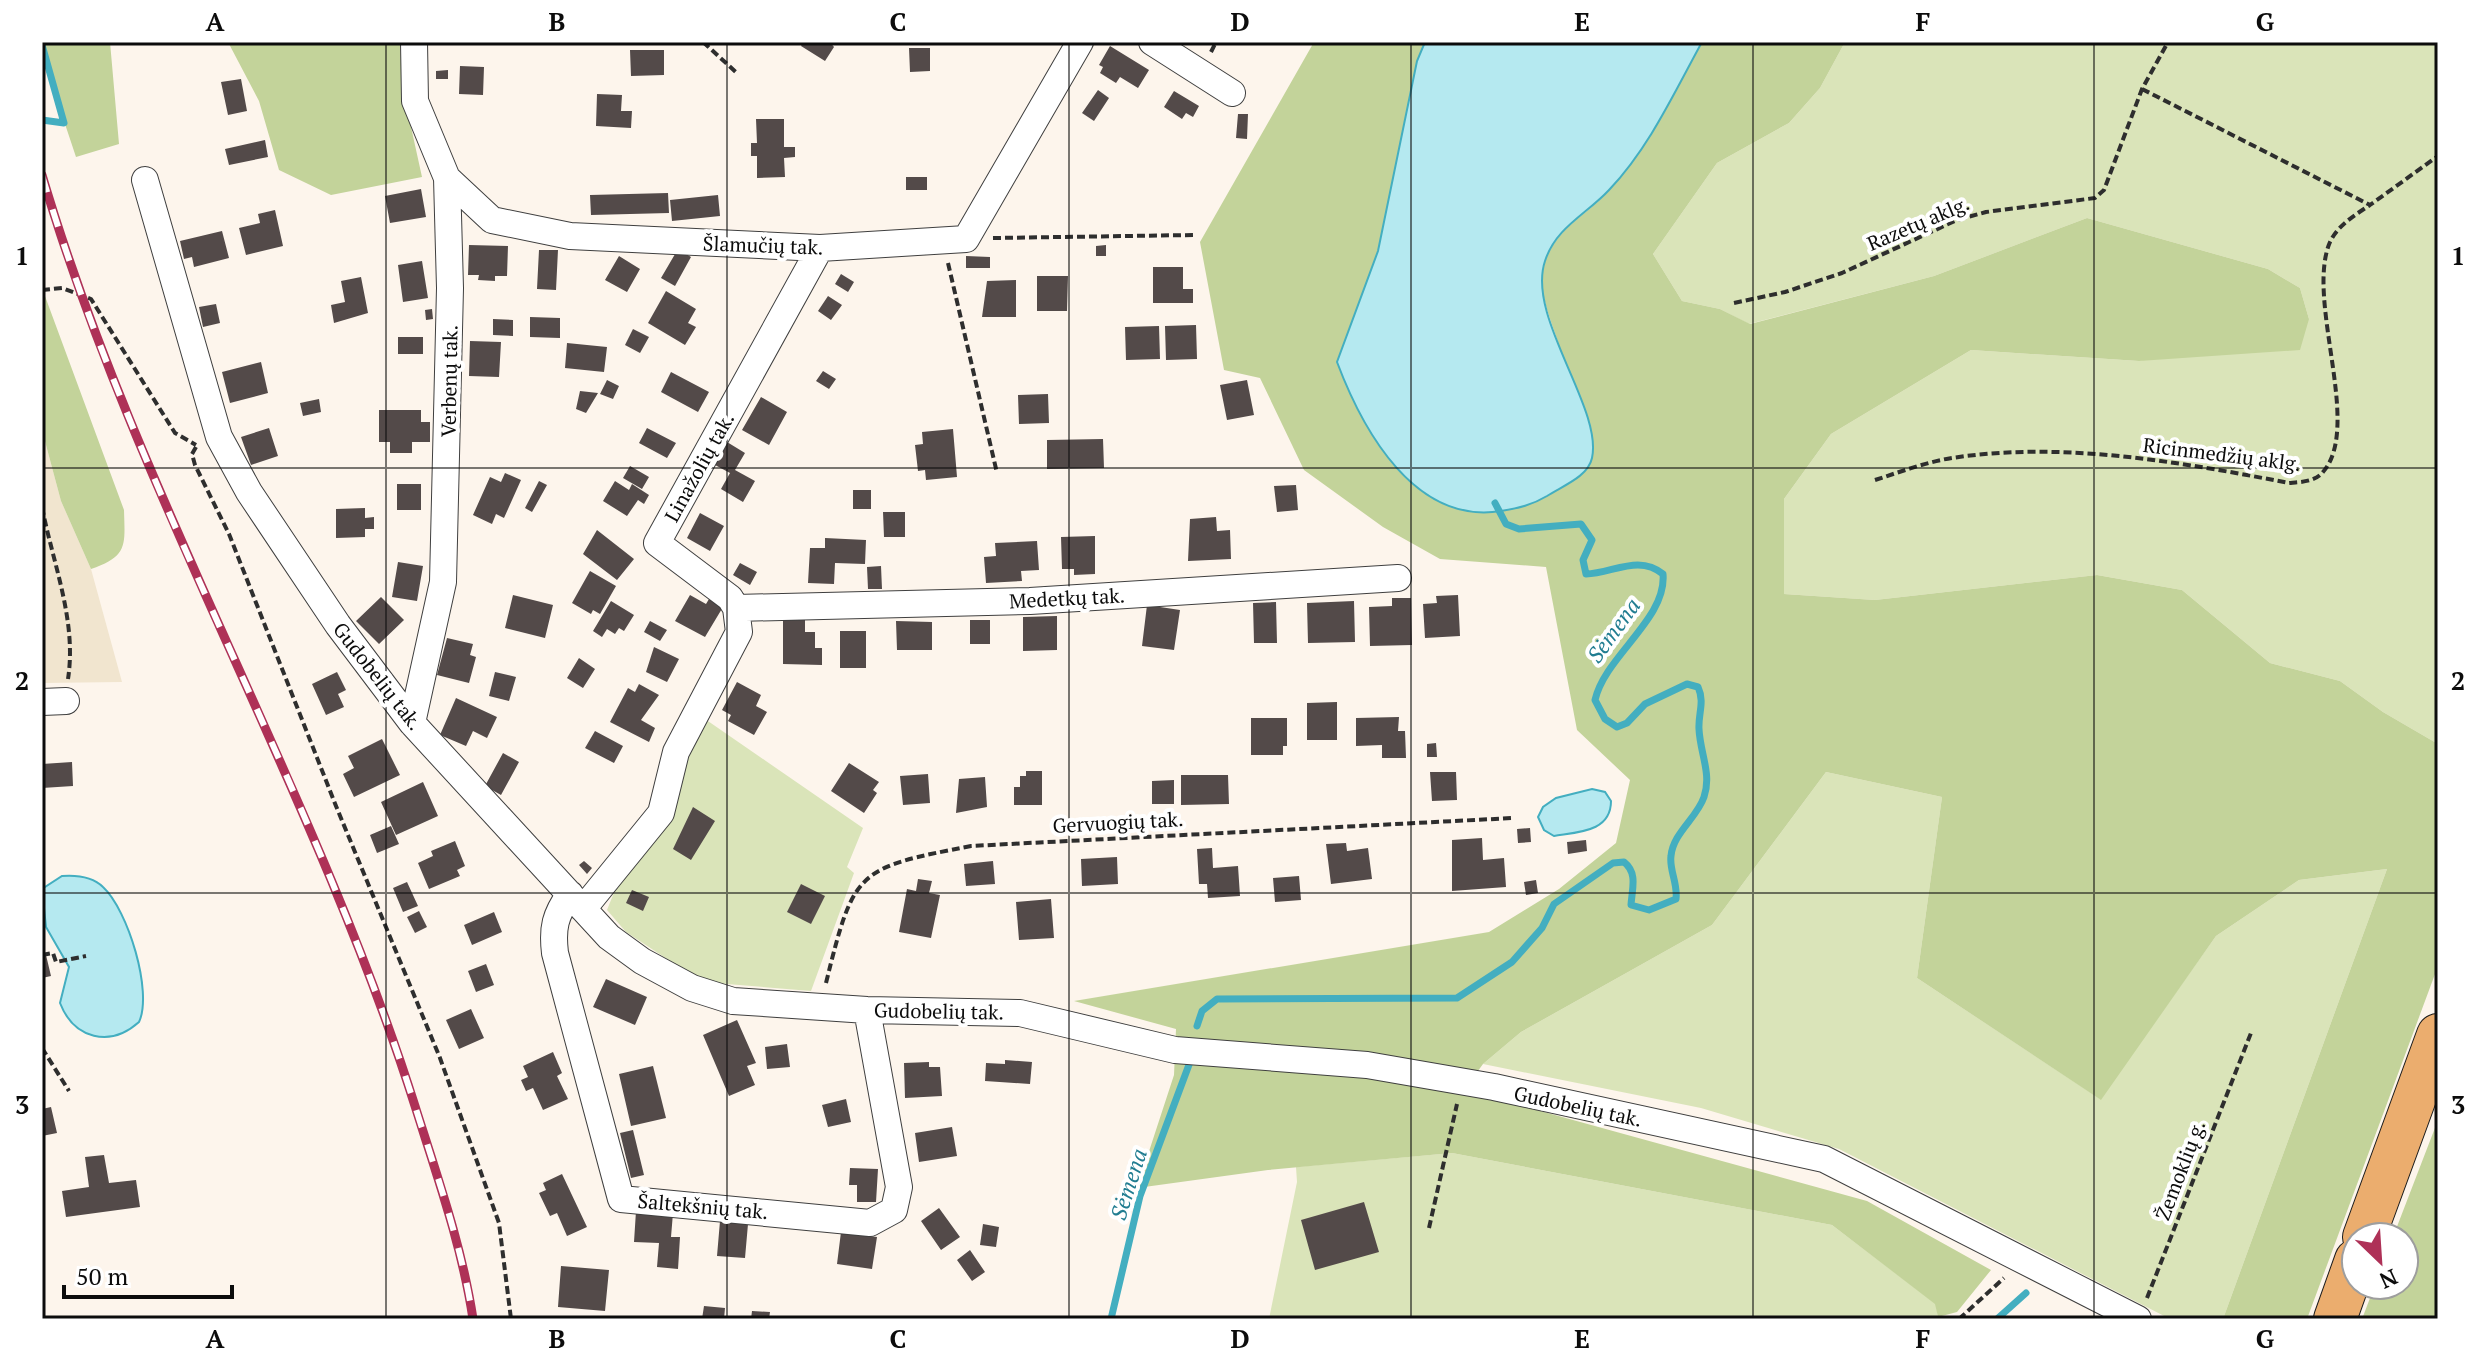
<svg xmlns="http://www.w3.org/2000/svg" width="2480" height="1361" font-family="'PT Serif',serif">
<rect width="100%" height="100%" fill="#fdf5ec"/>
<path fill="#f1e5cf" d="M42 430 61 501 91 569 122 682 42 683Z"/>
<path fill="#dae4b9" d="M1845 42H2438V744L2383 712 2340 681 2270 663 2182 590 2097 575 1875 600 1784 594V499L1831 434 1971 350 2139 361 2309 319 2300 288 2268 269 2087 218 1934 276 1749 324 1720 309 1682 301 1653 254 1717 163 1789 123 1820 88Z
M705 719 863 828 847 867 854 873 811 991 702 982 626 932 607 910 617 885 656 836Z
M1826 772 1942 797 1917 978 2100 1099 2216 936 2299 880 2387 869 2223 1319H2170L1839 1149 1701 1108 1483 1064 1521 1032 1712 925Z
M1452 1153 1832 1225 1936 1304 1938 1317 1269 1319 1297 1182 1296 1167Z"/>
<path fill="#c3d39a" d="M42 42H110L119 144 76 157 45 64Z
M228 42H400L402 86 422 177 331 195 279 170 259 101Z
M1314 42H1425L1417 61 1378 251 1337 362 1558 342C1550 317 1535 286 1546 259 1561 223 1589 215 1611 188 1648 143 1674 93 1702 42H1845L1820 88 1789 123 1717 163 1653 254 1682 301 1720 309 1750 324 1934 276 2087 218 2268 269 2300 288 2309 319 2300 350 2139 361 1971 350 1831 434 1784 499V594L1875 600 2097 575 2182 590 2270 663 2340 681 2383 712 2438 744V966L2307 1319H2223L2387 869 2299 880 2216 936 2101 1100 1917 978 1942 797 1826 772 1712 925 1521 1032 1483 1064 1464 1090 1867 1201 1991 1270 1957 1312 1938 1317 1935 1304 1832 1225 1452 1153 1268 1170 1137 1188 1174 1075 1176 1029 1074 1001 1489 932 1559 889 1616 843 1630 780 1577 730 1546 567 1440 559 1383 527 1304 470 1260 378 1224 370 1200 242Z
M42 288 124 510C125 546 128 556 91 569L61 501 42 430Z
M2438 1120V1319H2362L2375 1285H2404V1237H2393Z"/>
<path fill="#b5e9f0" stroke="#43aec0" stroke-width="2" d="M1425 42H1702C1674 93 1649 148 1609 190 1587 214 1556 227 1545 261 1526 317 1603 408 1592 458 1588 477 1562 486 1547 496 1532 505 1519 508 1501 511 1415 525 1363 431 1337 362L1378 251 1417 61Z
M1592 789 1605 792 1611 801C1611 832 1578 832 1554 836L1544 830 1538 817 1543 807 1556 798Z
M62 876C76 875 92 876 103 887 128 910 153 992 139 1022 110 1048 74 1039 60 1003L69 967 46 927 42 889Z"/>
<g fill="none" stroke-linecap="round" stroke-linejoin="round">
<path stroke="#43aec0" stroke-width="7" d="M42 45 64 123 42 120
M1197 1026 1202 1011 1217 999 1457 998 1512 962 1542 928 1554 904 1613 863 1624 862C1638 873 1632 889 1631 905L1649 910 1676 899C1678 883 1669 870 1671 856 1673 833 1697 818 1704 797 1712 774 1700 753 1699 729 1698 714 1705 702 1698 687L1687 684 1645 704 1627 723 1617 727 1605 719 1595 700C1605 656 1667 619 1663 574 1639 554 1613 573 1586 574L1583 560 1592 540 1581 524 1519 529 1506 524 1495 503
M1111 1319 1140 1196 1190 1062
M1997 1319 2026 1293"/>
</g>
<path fill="#534a49" d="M803 42H830L834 47 825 61 801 46Z
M1110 46 1149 70 1138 88 1120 77 1116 83 1100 73 1103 67 1099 65Z
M909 48H930V71L910 72Z
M630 50H664V75L631 76Z
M460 66 484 67 483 95 459 94Z
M448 70V79H436V71Z
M241 79 247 111 228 115 221 82Z
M1098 90 1109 98 1094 121 1082 113Z
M1174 91 1199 106 1193 117 1186 113 1182 119 1164 107Z
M597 94 622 95 621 111H632L631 128 596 126Z
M1238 114H1248L1247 139 1236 138Z
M756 119H784V147H795V157L784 158 785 177 757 178V156H751V143H757Z
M265 140 268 157 229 165 225 149Z
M906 177H927V190H906Z
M421 189 426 217 390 223 385 196Z
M668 193 669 213 591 215 590 195Z
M718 195 720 216 672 221 670 200Z
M275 210 283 246 246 255 239 228 260 223 258 214Z
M222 231 229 258 194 267 192 257 184 259 180 241Z
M469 245 508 246 507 276H495V281L478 280 479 275H468Z
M1106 245V256H1096V246Z
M678 249 691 257 675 286 661 278Z
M539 250H558L556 290 537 289Z
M619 256 640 269 627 292 605 280Z
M966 256 990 257V268H966Z
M422 261 428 298 403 302 398 265Z
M1153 267H1183V289H1193V303H1153Z
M841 274 854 282 848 292 835 284Z
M1037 276H1068L1067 311H1037Z
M361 277 368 313 334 323 331 305 345 302 341 281Z
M1016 280V317H982L987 281Z
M666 291 696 309 688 323 696 327 685 345 648 323Z
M828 296 842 305 831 320 818 311Z
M216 304 220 323 203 327 199 307Z
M432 309 433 319 426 320 425 310Z
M530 317 560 318V338L530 337Z
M493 319 513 320V336L493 335Z
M1196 325 1197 359 1166 360 1165 326Z
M1159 326 1160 359 1126 360 1125 327Z
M633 329 649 337 640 353 625 345Z
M398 337H423V354H398Z
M470 341 501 342 499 377 469 376Z
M567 343 607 347 604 372 565 368Z
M261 362 268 393 230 403 222 372Z
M823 371 836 379 829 389 816 381Z
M671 372 709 392 698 412 661 392Z
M607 380 619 386 613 399 600 394Z
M1247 380 1254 415 1227 420 1220 385Z
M580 391 598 393 586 413 576 409Z
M1048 394 1049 423 1019 424 1018 395Z
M761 397 787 412 769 445 742 430Z
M319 399 321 412 303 416 300 403Z
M379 410H421V422H430V442H412V453H390V442H379Z
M269 428 278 456 251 465 241 437Z
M647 428 676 443 667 458 639 443Z
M953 429 957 477 926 480 925 470 918 471 915 445 923 444 922 432Z
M1103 439 1104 468 1047 469V440Z
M727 442 745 453 735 470 755 481 743 502 721 489 730 473 715 465Z
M630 466 649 477 642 489 623 478Z
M505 473 521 480 504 518 496 514 492 524 473 515 490 477 501 482Z
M539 481 547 485 532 512 525 508Z
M615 481 629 490 632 484 649 495 644 504 638 500 627 516 603 501Z
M397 484H421V510H397Z
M1296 485 1298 510 1277 512 1274 486Z
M853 490H871V509H853Z
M365 508V518L374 517V529H365V537L336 538V509Z
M883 512H905V537H884Z
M700 513 724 526 710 551 687 538Z
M1216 517 1217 531 1230 530 1231 559 1188 561 1190 519Z
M597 530 634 559 617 580 583 554Z
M1095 536V574L1074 575V569H1062L1061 537Z
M825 538 866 540 865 564 835 563 834 584 808 583 810 548H825Z
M1037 541 1039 570 1021 571 1022 581 986 583 984 557 996 556 995 543Z
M398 562 423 566 417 601 392 597Z
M740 563 757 572 750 585 733 575Z
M881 566 882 589H868L867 567Z
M590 571 616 586 600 614 593 610 591 614 572 603Z
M513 595 553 605 545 638 505 628Z
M690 595 706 604 709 599 723 607 705 637 675 621Z
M1458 595 1460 636 1425 638 1423 604 1437 603 1436 596Z
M381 597 404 620 379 644 356 621Z
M1392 598H1411L1412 645 1370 646 1369 607 1392 606Z
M611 601 634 615 624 631 619 628 615 634 607 629 602 637 593 631Z
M1354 601 1355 642 1308 643 1307 603Z
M1276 602 1277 643H1254L1253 603Z
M1147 605 1180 610 1174 650 1142 646Z
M1057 616V650L1023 651V617Z
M783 618H805V632H815V648H822V665L783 664Z
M970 620H990V644H970Z
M650 621 667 630 660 641 644 632Z
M896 621 932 622V650H897Z
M840 631H866V668H840Z
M447 638 473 644 470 655 476 657 469 683 437 675Z
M654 647 679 659 667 682 646 672Z
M579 658 595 669 583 688 567 678Z
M337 672 346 690 338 694 344 707 326 715 312 684Z
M495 672 516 677 509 701 489 696Z
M737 682 761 695 756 706 767 712 754 735 728 721 731 715 722 710Z
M639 684 659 695 641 720 655 728 649 742 610 722 628 688 635 692Z
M456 698 497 717 487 738 473 731 466 746 440 735Z
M1337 702V740H1307V703Z
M1399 717 1398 731H1405L1406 758H1382V745L1356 746V718Z
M1251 718H1287V746H1283V755H1251Z
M595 731 623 746 614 763 585 748Z
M382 739 400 775 354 797 343 774 354 768 348 756Z
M1436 743 1437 757H1427V744Z
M503 753 519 762 501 795 485 786Z
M72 762 73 786 42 788V764Z
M849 763 879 782 873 790 877 793 864 813 831 791Z
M1026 771H1042V805H1014V787H1020V776H1026Z
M1430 772H1456L1457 800 1432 801Z
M928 774 930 803 903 805 900 776Z
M1181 775H1228L1229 804 1181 805Z
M985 777 987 807 956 813 959 779Z
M1174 780V804H1152V781Z
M423 782 438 816 396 835 381 802Z
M693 807 715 821 691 860 673 849Z
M391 826 399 844 377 853 370 835Z
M1530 828 1531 842 1518 843 1517 829Z
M1482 838 1483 860 1504 858 1506 887 1452 891V840Z
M1586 840 1587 851 1568 854 1567 842Z
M455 841 465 866 457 870 460 876 429 889 418 863 433 856 431 851Z
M1346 843 1347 851 1368 848 1372 879 1331 884 1326 844Z
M1212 848 1213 868 1238 866 1240 896 1208 898 1207 884H1199L1197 849Z
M1117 857 1118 884 1082 886 1081 859Z
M584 861 592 868 587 874 579 865Z
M993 861 995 884 966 886 964 864Z
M1299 876 1301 900 1275 902 1273 878Z
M918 879 932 881 929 893 940 895 931 938 899 932 907 889 916 891Z
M1536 880 1538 893 1526 895 1524 882Z
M407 882 418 906 403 912 393 888Z
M801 884 825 896 811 924 787 912Z
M632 890 649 897 643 911 626 903Z
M1051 899 1054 938 1019 940 1016 902Z
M419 911 427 927 415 933 407 917Z
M494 912 502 932 472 945 464 925Z
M46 955 51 976 42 978V956Z
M486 964 494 985 476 992 468 971Z
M606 979 647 997 635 1025 593 1007Z
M471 1009 484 1038 459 1049 446 1020Z
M737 1020 756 1063 747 1066 755 1085 729 1096 703 1035Z
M787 1044 790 1067 767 1069 765 1047Z
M553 1052 562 1073 557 1076 568 1099 543 1110 533 1088 526 1091 521 1080 528 1077 523 1066Z
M1005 1060 1032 1062 1030 1084 985 1081 986 1063 1005 1064Z
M929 1062V1067H940L942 1096 905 1098 904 1063Z
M653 1066 666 1118 631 1126 619 1074Z
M846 1099 851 1122 828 1127 822 1105Z
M51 1107 57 1133 42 1136V1109Z
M952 1127 957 1156 919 1162 915 1133Z
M633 1130 644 1175 631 1178 620 1133Z
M104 1155 109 1183 136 1180 140 1207 66 1217 62 1191 89 1187 85 1157Z
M850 1168 878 1169 876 1202H857V1185H849Z
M562 1174 587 1227 567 1236 557 1213 550 1216 539 1193 546 1190 543 1183Z
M1364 1202 1379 1252 1315 1270 1301 1220Z
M939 1208 960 1237 941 1250 921 1221Z
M636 1211 673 1213 671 1237H680L678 1269 657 1267 659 1243 634 1242Z
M720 1221 748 1224 745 1258 717 1256Z
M983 1224 999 1227 996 1247 980 1245Z
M841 1232 877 1237 872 1269 837 1264Z
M970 1250 985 1272 972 1281 957 1260Z
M561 1266 609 1270 605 1311 558 1307Z
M704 1306 725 1308 724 1319H702Z
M752 1311 770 1312 769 1319H751Z"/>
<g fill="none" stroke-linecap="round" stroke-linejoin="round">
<defs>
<path id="minor" d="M1152 42 1232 93
M447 178 492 220 570 236 820 248 966 239 1080 42
M145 180 219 437 249 492 338 625 412 723 609 937 642 961 692 988 733 1001 867 1010 1020 1013 1175 1050 1367 1065 1494 1087 1824 1159 2138 1319
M736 608 1030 601 1398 578
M42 702 66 701
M412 723 443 582 450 288 447 178 415 101 414 42
M570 894C555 915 552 928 555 953L621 1199 870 1223 894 1210 899 1187 867 1010
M583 909 661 813 676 752 739 632 736 608 730 598 657 543 820 248"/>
<path id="primary" d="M2364 1237 2438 1035
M2335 1319 2356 1260"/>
</defs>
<use href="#minor" stroke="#3f3f3f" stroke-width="28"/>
<use href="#primary" stroke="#1d1d1d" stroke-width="44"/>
<path stroke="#2e2e2e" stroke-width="4" stroke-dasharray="8 4" stroke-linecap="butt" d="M703 42 738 74
M1211 52 1216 42
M2142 89 2370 205 2438 156
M993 238 1194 235
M948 263 997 473
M42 290 62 288 91 299 175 433 196 445
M1734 303 1785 292 1842 273 1957 220 1986 212 2095 198 2104 190 2142 89 2168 42
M196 447 192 454 195 465 229 534 336 806 440 1058 499 1223 511 1319
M1875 480C1900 472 1926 462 1952 458 2062 441 2180 462 2289 483 2300 482 2315 482 2323 472 2363 426 2305 300 2330 242 2338 225 2355 215 2370 205
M42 507C53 564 77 621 68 679
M42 955 53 953 56 962 86 956
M826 983C854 869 857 868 971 846L1513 818
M42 1048 69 1091
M1429 1228 1457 1104
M2147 1298 2251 1033
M1959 1319 2004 1278"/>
<use href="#minor" stroke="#fff" stroke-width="26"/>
<use href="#primary" stroke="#ebad6e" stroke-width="42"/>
<defs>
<path id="rail" d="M42 175C137 496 314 787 415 1106 437 1176 462 1246 473 1319"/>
</defs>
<use href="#rail" stroke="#ae3157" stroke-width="9"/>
<use href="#rail" stroke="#fff" stroke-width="6" stroke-dasharray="18" stroke-linecap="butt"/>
</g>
<path fill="none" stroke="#0c0c0c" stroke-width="2" stroke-opacity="0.55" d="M386 42V1319M727 42V1319M1069 42V1319M1411 42V1319M1753 42V1319M2094 42V1319M42 468H2438M42 893H2438"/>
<g text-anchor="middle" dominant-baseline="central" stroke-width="8" stroke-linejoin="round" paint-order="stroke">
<g font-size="20" fill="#0c0c0c" stroke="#fff">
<text transform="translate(1918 223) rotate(-23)">Razetų aklg.</text>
<text transform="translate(763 245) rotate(2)">Šlamučių tak.</text>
<text transform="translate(449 381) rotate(-89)">Verbenų tak.</text>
<text transform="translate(2222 454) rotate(7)">Ricinmedžių aklg.</text>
<text transform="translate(699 467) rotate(-61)">Linažolių tak.</text>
<text transform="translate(1067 598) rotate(-3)">Medetkų tak.</text>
<text transform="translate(378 676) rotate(52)">Gudobelių tak.</text>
<text transform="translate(1118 822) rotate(-3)">Gervuogių tak.</text>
<text transform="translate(939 1011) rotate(1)">Gudobelių tak.</text>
<text transform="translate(1578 1106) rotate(12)">Gudobelių tak.</text>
<text transform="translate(2180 1170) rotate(-69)">Žemoklių g.</text>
<text transform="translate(703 1206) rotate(5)">Šaltekšnių tak.</text>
</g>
<g font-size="22" font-style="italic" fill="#217d91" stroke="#fff">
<text transform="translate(1613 630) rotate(-54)">Sėmena</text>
<text transform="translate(1128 1184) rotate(-72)">Sėmena</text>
</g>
</g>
<rect width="2480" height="1361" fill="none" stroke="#ffffff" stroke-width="88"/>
<g transform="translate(2380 1261) rotate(155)"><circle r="38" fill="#ffffff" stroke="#9e9e9e" stroke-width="2"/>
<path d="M0-6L14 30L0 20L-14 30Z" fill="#ae3157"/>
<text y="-12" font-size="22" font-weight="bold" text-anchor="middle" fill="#0c0c0c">N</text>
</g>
<path d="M64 1285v12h168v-12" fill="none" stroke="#0c0c0c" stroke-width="4"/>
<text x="76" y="1285" font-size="24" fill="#0c0c0c" stroke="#ffffff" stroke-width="6" paint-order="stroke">50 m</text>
<rect x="44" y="44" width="2392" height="1273" fill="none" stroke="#0c0c0c" stroke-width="3"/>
<g font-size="26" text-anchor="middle" font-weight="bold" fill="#0c0c0c">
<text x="215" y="31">A</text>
<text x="557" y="31">B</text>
<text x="898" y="31">C</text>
<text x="1240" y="31">D</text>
<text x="1582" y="31">E</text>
<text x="1923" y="31">F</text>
<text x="2265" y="31">G</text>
<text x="22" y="265">1</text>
<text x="2458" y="265">1</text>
<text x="22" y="690">2</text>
<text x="2458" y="690">2</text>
<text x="22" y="1114">3</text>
<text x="2458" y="1114">3</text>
<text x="215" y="1348">A</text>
<text x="557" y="1348">B</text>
<text x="898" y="1348">C</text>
<text x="1240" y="1348">D</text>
<text x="1582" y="1348">E</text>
<text x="1923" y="1348">F</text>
<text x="2265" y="1348">G</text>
</g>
</svg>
